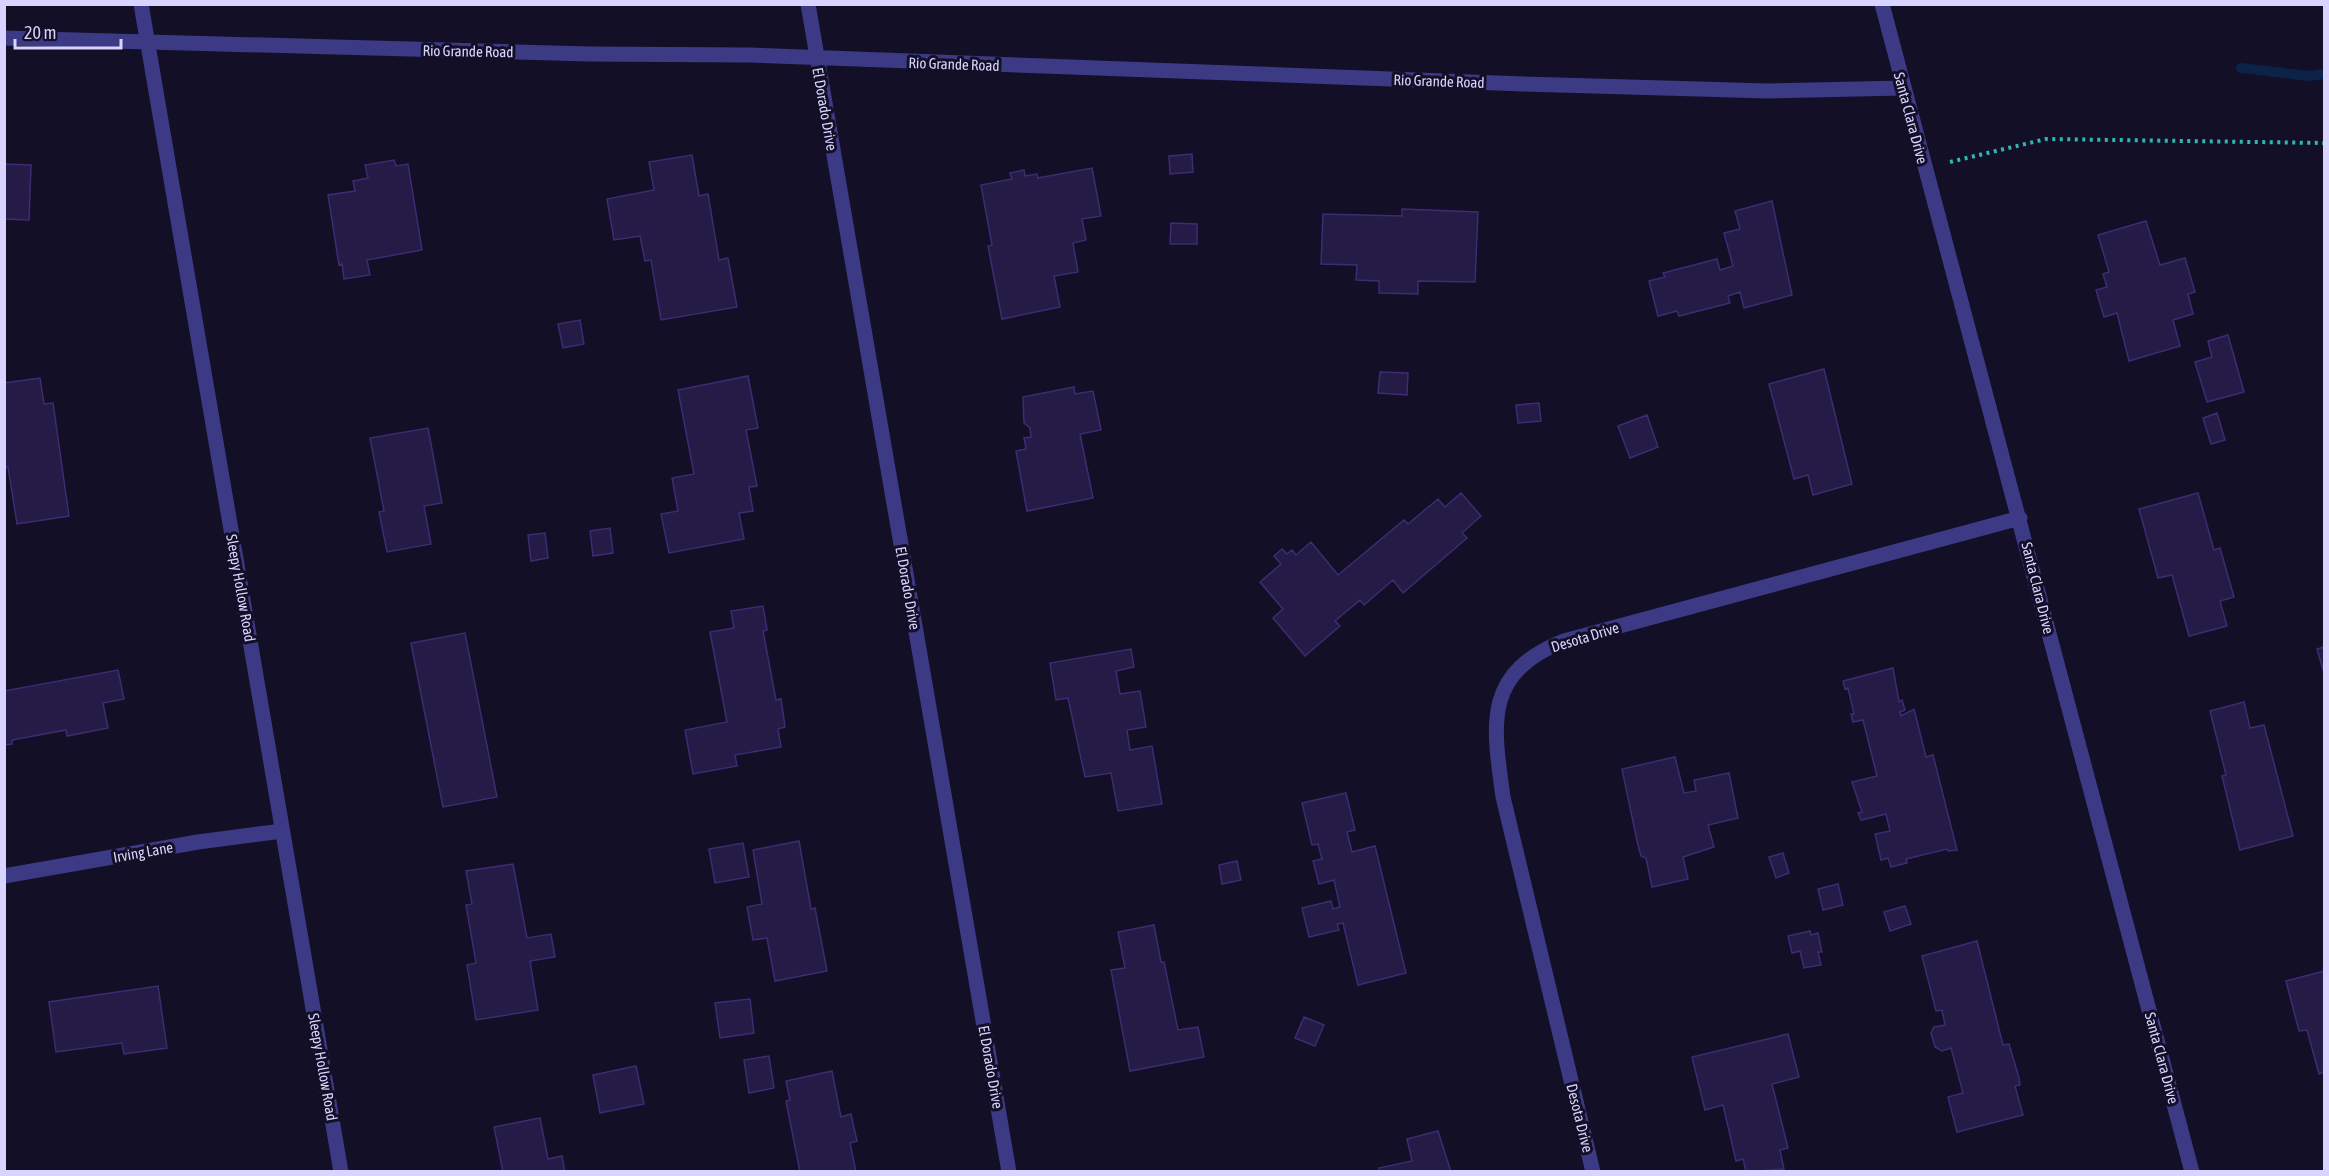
<svg xmlns="http://www.w3.org/2000/svg" width="2329" height="1176" font-family="'Asap Condensed',sans-serif">
<rect width="100%" height="100%" fill="#130f26"/>
<g fill="none" stroke-linecap="round" stroke-linejoin="round">
<path stroke="#0c2248" stroke-width="10" d="M2241 68 2309 76 2324 74"/>
</g>
<path fill="#241b47" stroke="#3b2d73" stroke-width="1.5" d="M1192 154 1193 172 1170 174 1169 156Z
M692 155 699 196 708 194 719 260 728 258 737 307 661 320 651 260 645 261 640 236 614 240 607 199 654 190 649 162Z
M394 160 396 166 408 164 422 250 367 260 370 275 344 279 342 264 339 265 328 195 355 191 353 181 368 178 365 165Z
M4 164 31 165 29 220 4 219Z
M1092 168 1101 216 1082 219 1086 240 1073 243 1078 272 1054 276 1060 307 1002 319 988 246 992 245 981 185 1012 179 1010 173 1024 170 1025 176 1037 174 1038 178Z
M1772 201 1792 295 1744 308 1740 292 1728 296 1730 303 1679 316 1677 311 1658 316 1649 281 1665 277 1663 273 1717 259 1720 270 1733 266 1724 233 1740 229 1735 211Z
M1402 209 1478 212 1475 282 1418 281V294L1379 293V281L1356 280 1357 265 1321 264 1323 214 1402 216Z
M2146 221 2160 265 2185 258 2195 292 2188 294 2193 314 2173 320 2180 346 2129 361 2117 313 2104 317 2096 290 2107 287 2103 274 2109 272 2098 235Z
M1171 223 1197 224V244H1170Z
M580 320 584 344 563 348 558 324Z
M2228 335 2244 392 2207 402 2195 362 2212 357 2208 341Z
M1824 369 1852 484 1813 495 1808 475 1794 479 1769 384Z
M1380 372 1408 373 1407 395 1378 393Z
M748 376 758 428 746 430 757 486 749 487 753 511 739 513 744 539 669 553 661 514 678 511 672 478 694 474 678 390Z
M40 378 44 404 53 403 69 516 17 524 8 467 4 468V383Z
M1074 387 1075 394 1093 391 1101 430 1080 434 1093 498 1027 511 1016 451 1026 449 1024 438 1031 437 1030 428 1024 423 1023 397Z
M1539 403 1541 421 1518 423 1516 405Z
M2217 413 2225 440 2211 444 2203 418Z
M1647 415 1658 447 1630 458 1618 426Z
M428 428 442 503 424 506 431 544 387 552 379 512 384 511 370 438Z
M1461 493 1481 516 1462 533 1467 538 1403 593 1393 580 1364 605 1360 600 1335 621 1340 626 1305 656 1273 618 1283 609 1260 582 1281 564 1274 556 1282 549 1287 554 1292 550 1296 555 1311 542 1338 575 1404 520 1408 524 1438 499 1445 507Z
M2198 493 2214 550 2220 548 2234 597 2220 601 2227 626 2189 636 2172 575 2158 578 2139 509Z
M610 528 613 553 593 556 590 531Z
M545 533 548 558 531 561 528 535Z
M763 606 767 630 763 631 776 700 781 699 785 727 778 729 781 747 735 755 737 766 693 774 685 730 727 722 710 632 734 628 731 611Z
M465 633 497 797 443 807 411 643Z
M2324 647V673L2317 649Z
M1131 649 1134 667 1116 671 1120 694 1140 691 1146 727 1127 730 1130 750 1152 746 1162 804 1118 811 1111 773 1085 777 1068 698 1056 700 1050 663Z
M1893 668 1899 702 1902 700 1905 710 1900 712 1901 716 1914 709 1926 757 1933 755 1957 850 1948 851 1947 849 1906 859 1907 863 1891 867 1888 858 1881 860 1875 834 1890 831 1886 814 1861 820 1858 813 1862 812 1852 782 1877 776 1863 720 1853 722 1851 714H1854L1848 688 1845 689 1843 681Z
M118 670 124 699 103 703 108 728 67 736 66 730 12 740V744L4 745V691Z
M2244 702 2250 728 2264 725 2293 836 2240 850 2222 776 2226 775 2210 711Z
M1675 757 1684 793 1696 791 1694 780 1729 773 1738 818 1708 825 1714 847 1683 857 1688 879 1652 887 1646 858 1641 856 1637 841 1622 769Z
M1346 793 1355 830 1347 832 1352 852 1375 846 1406 973 1358 985 1343 923 1337 924 1339 930 1309 937 1302 908 1331 901 1333 909 1340 907 1334 880 1319 884 1313 861 1322 859 1318 844 1312 845 1302 803Z
M799 841 811 909 815 908 827 971 775 981 767 938 753 940 747 907 762 904 753 850Z
M743 843 749 877 715 883 709 849Z
M1783 853 1789 873 1776 878 1769 857Z
M1237 861 1241 880 1222 884 1219 865Z
M513 864 527 938 551 934 555 957 530 961 538 1010 476 1020 467 965 476 963 466 905 472 904 466 871Z
M1838 884 1843 905 1823 910 1818 889Z
M1905 906 1911 924 1890 931 1884 912Z
M1154 925 1161 962H1164L1178 1030 1198 1027 1204 1057 1130 1071 1111 970 1125 968 1118 932Z
M1810 931 1811 935 1818 933 1822 952H1818L1821 965 1804 968 1800 951 1792 953 1788 936Z
M1977 941 2003 1045 2009 1044 2019 1078 2020 1085 2015 1086 2023 1115 1957 1132 1948 1097 1963 1093 1951 1048 1942 1051 1935 1047 1931 1033 1934 1027 1945 1025 1942 1010 1936 1011 1922 956Z
M2324 971V1072L2319 1074 2307 1030 2299 1031 2286 981Z
M158 986 167 1048 124 1054 122 1043 56 1052 49 1002Z
M750 999 754 1033 720 1038 715 1003Z
M1304 1017 1324 1025 1315 1046 1295 1038Z
M1788 1034 1799 1077 1772 1084 1788 1148 1780 1150 1784 1169 1746 1172 1743 1159 1736 1161 1723 1105 1705 1110 1692 1057Z
M769 1056 774 1088 749 1093 744 1060Z
M636 1066 644 1104 600 1113 593 1075Z
M832 1071 841 1117 851 1114 857 1141 850 1143 856 1172H800L786 1101 790 1100 786 1081Z
M540 1118 548 1159 562 1156 565 1172H503L494 1127Z
M1438 1131 1451 1172H1380L1379 1168 1412 1161 1407 1139Z"/>
<g fill="none" stroke-linecap="round" stroke-linejoin="round">
<path stroke="#2fb8b0" stroke-width="4" stroke-dasharray="3 4.5" stroke-linecap="butt" d="M1950 162 2046 139 2324 143"/>
<path stroke="#3d3a85" stroke-width="15" d="M141 4 341 1172
M808 4 1009 1172
M1882 4 2192 1172
M4 38 590 54 748 55 1524 84 1768 91 1903 88
M4 876 198 842 282 831
M1593 1172 1503 797C1493 724 1483 673 1564 641L2020 518"/>
</g>
<g text-anchor="middle" dominant-baseline="central" stroke-width="6" stroke-linejoin="round" paint-order="stroke">
<g font-size="15" fill="#d9d4ff" stroke="#130f26">
<text transform="translate(468 51) rotate(1)">Rio Grande Road</text>
<text transform="translate(954 64) rotate(2)">Rio Grande Road</text>
<text transform="translate(1439 81) rotate(2)">Rio Grande Road</text>
<text transform="translate(825 109) rotate(80)">El Dorado Drive</text>
<text transform="translate(1911 118) rotate(75)">Santa Clara Drive</text>
<text transform="translate(241 588) rotate(80)">Sleepy Hollow Road</text>
<text transform="translate(908 588) rotate(80)">El Dorado Drive</text>
<text transform="translate(2038 588) rotate(76)">Santa Clara Drive</text>
<text transform="translate(1585 637) rotate(-17)">Desota Drive</text>
<text transform="translate(143 852) rotate(-10)">Irving Lane</text>
<text transform="translate(2162 1058) rotate(75)">Santa Clara Drive</text>
<text transform="translate(323 1067) rotate(80)">Sleepy Hollow Road</text>
<text transform="translate(991 1067) rotate(80)">El Dorado Drive</text>
<text transform="translate(1580 1118) rotate(76)">Desota Drive</text>
</g>
</g>
<rect width="2329" height="1176" fill="none" stroke="#d9d4ff" stroke-width="12"/>
<path d="M15 39v9h106v-9" fill="none" stroke="#d9d4ff" stroke-width="3"/>
<text x="24" y="39" font-size="18" fill="#d9d4ff" stroke="#130f26" stroke-width="4.5" paint-order="stroke">20 m</text>
</svg>
